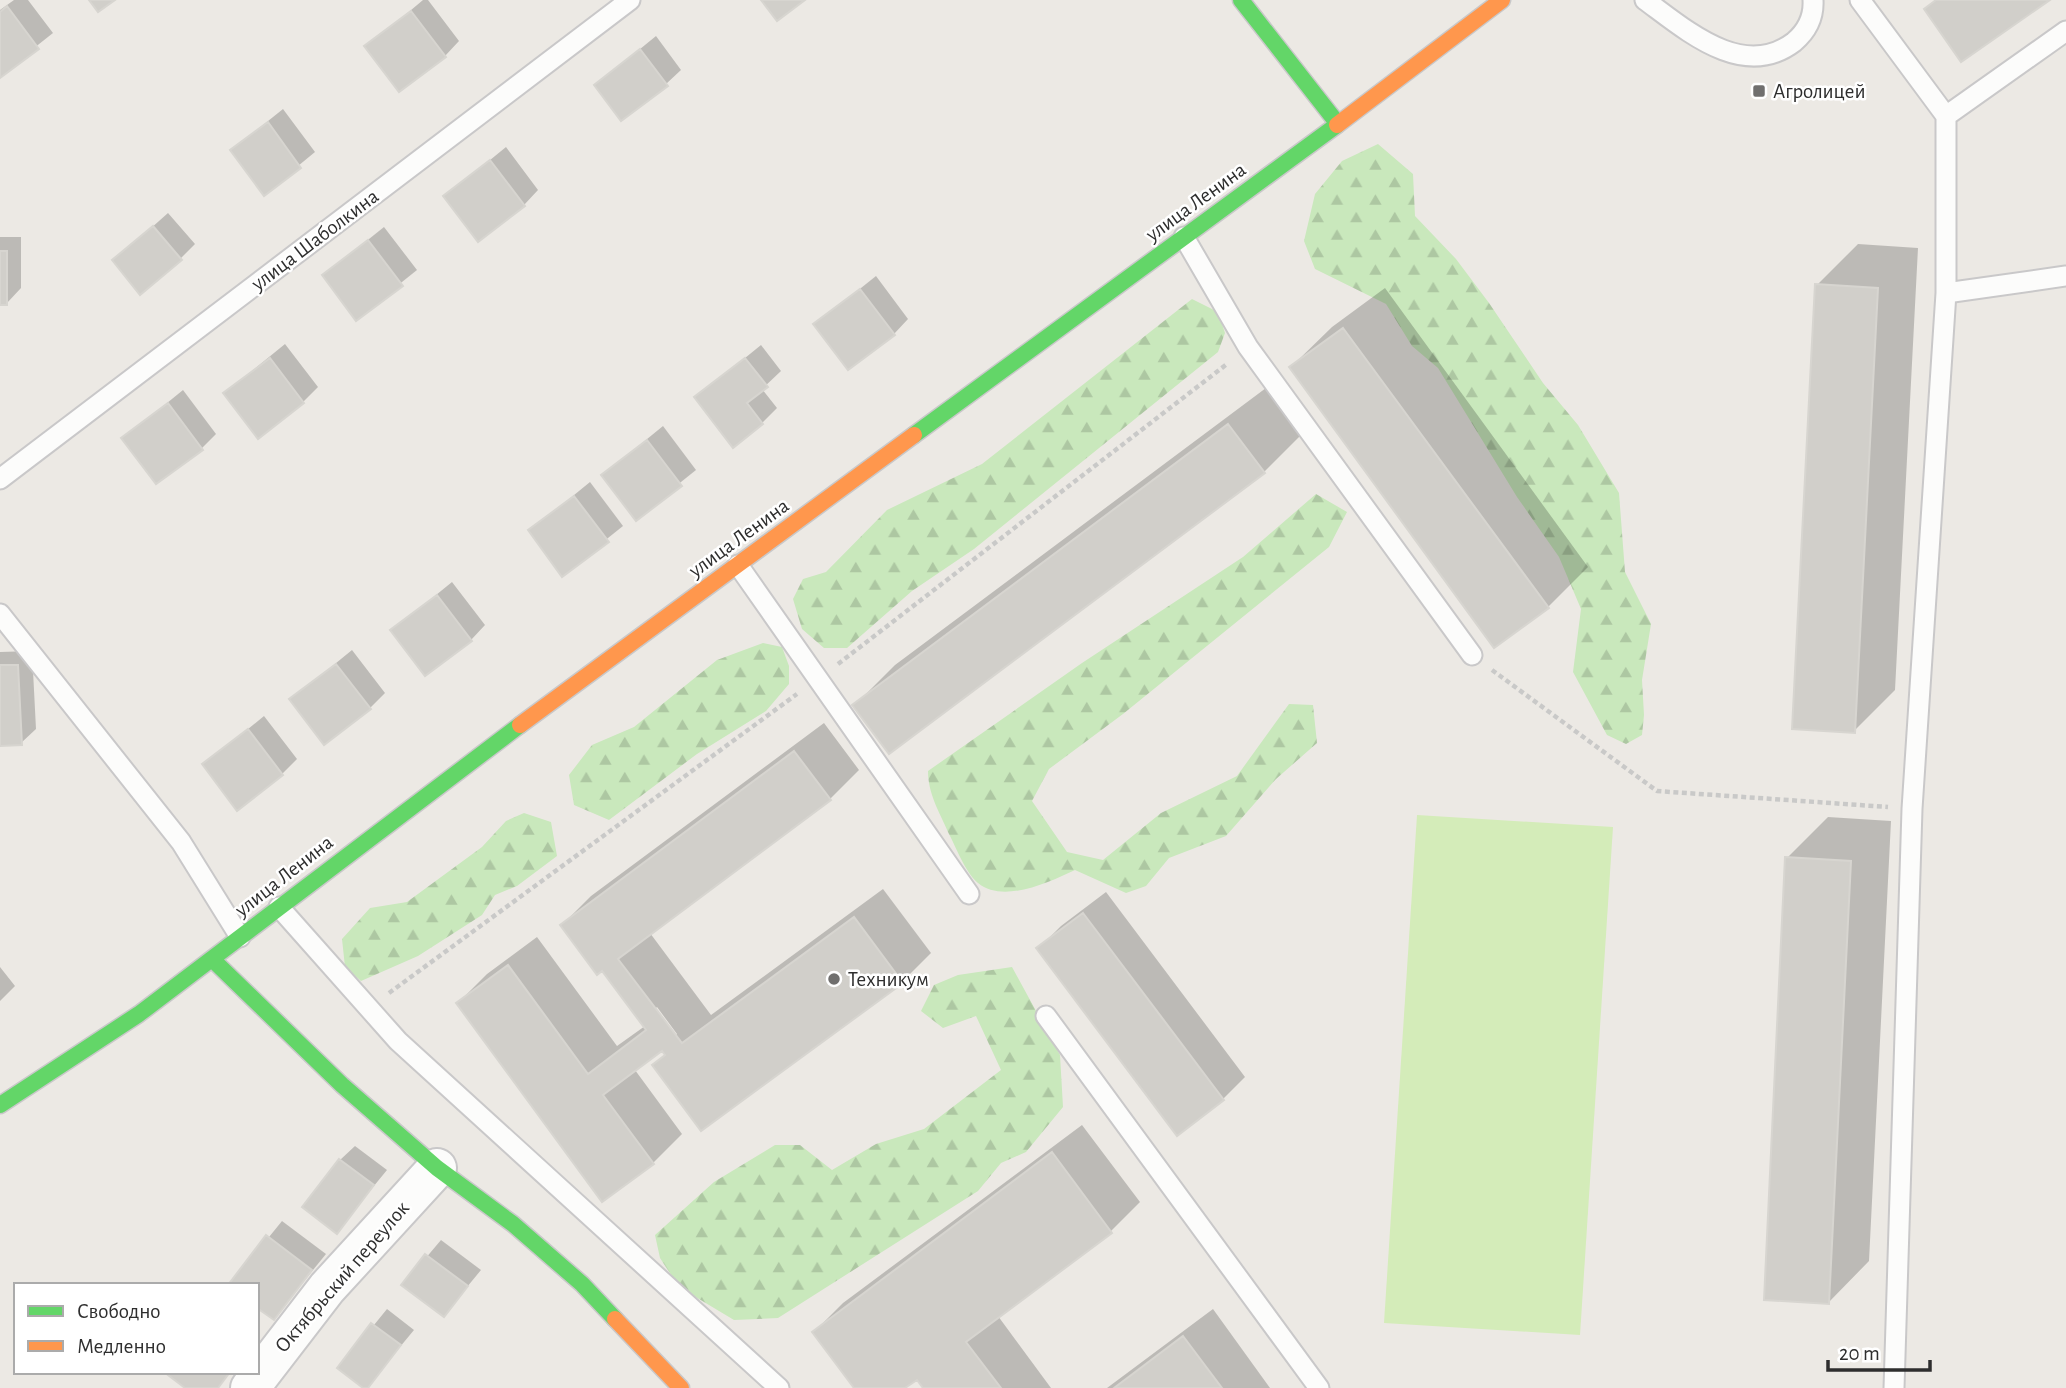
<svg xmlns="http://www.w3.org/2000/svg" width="2066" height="1388" font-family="'Alegreya Sans',sans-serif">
<defs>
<pattern id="forest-firs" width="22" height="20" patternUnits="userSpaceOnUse" patternTransform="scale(1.75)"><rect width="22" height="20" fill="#c9e8bc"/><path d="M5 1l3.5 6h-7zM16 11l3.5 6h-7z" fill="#adc7a2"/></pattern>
</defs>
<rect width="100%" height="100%" fill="#ece9e4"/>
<path fill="url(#forest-firs)" d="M1378 144 1413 174 1415 216 1456 259 1489 303 1543 383 1578 425 1619 493 1625 572 1651 624 1642 680 1644 715 1642 735 1626 744 1607 735 1573 672 1581 609 1559 557 1517 497 1438 368 1412 346 1386 304 1315 269 1304 241 1315 194 1342 161Z
M1192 299 1218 312 1225 333 1218 352 974 549 912 591 847 648H824L802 629 793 599 803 579 826 572 887 510 982 464Z
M1316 494 1347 512 1329 547 1123 714 1049 769 1032 801 1067 852 1103 860 1161 813 1237 776 1289 704 1313 705 1317 743 1276 779 1226 836 1169 858 1146 886 1126 893 1075 870C1050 882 1003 904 978 883 965 872 956 847 948 832 939 811 928 794 928 771L1082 663 1243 557Z
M763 643 782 647 789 666V684L766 711 697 754 609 820 574 805 569 775 592 745 634 727 717 660Z
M524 813 551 822 557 856 517 886 495 895 482 915 418 956 361 981 345 967 342 939 370 908 407 902 482 847 506 821Z
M1012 967 1060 1055 1063 1107 1026 1152 1001 1163 978 1191 778 1318 734 1320 679 1287 660 1258 655 1235 714 1182 775 1145H800L832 1170 876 1144 924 1129 1001 1070 976 1016 943 1028 921 1011 934 985 958 975Z"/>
<path fill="#d4ecb9" d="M1417 815 1613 827 1580 1335 1384 1323Z"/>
<path fill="#0003" fill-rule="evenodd" d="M14 0H28L53 33 0 75V10Z
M423 0H428L459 41 445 56 367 47Z
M656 36 681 70 666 84 596 85Z
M283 109 315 152 264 194 232 150Z
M506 147 538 190 524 205 446 196Z
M168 213 195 244 180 259 114 261Z
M384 227 417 270 357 318 324 275Z
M0 237H21V288L7 303H0Z
M1858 244 1918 248 1895 690 1854 731 1817 285Z
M876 276 908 319 894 334 816 324Z
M1385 288 1588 567 1548 607 1291 367 1332 327Z
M285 344 318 387 303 402 225 393Z
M761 345 781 371 762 389 777 408 762 423 697 397Z
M1270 385 1305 431 1264 472 889 752 855 705 895 665Z
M183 390 216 434 202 448 124 438Z
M663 426 696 470 636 518 603 475Z
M590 482 623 526 563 574 530 531Z
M452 582 485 625 471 640 393 630Z
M352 650 385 693 370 708 292 699Z
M32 651 36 729 21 743 0 744V652Z
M264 716 297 759 282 774 204 765Z
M824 723 859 770 830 799 650 933 711 1015 883 889 931 953 902 982 655 1065 666 1054 663 1049 635 1070 682 1134 653 1163 458 1003 487 974 537 937 617 1046 645 1026 602 969 562 925 591 896ZM657 1007 677 1034 675 1037 654 1010Z
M1828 817 1891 821 1869 1261 1829 1302 1787 858Z
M1106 892 1245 1077 1223 1099 1038 949 1061 926Z
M0 967 15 986 0 1001Z
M1082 1125 1140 1202 1111 1231 998 1316 1051 1388H925L917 1377 902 1388H856L814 1332 843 1303Z
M355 1146 387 1170 337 1231 340 1160Z
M282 1221 326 1254 274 1318 257 1285H230Z
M441 1240 481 1270 444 1315 403 1285Z
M387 1309 414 1330 366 1388 339 1368Z
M1213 1309 1270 1388H1107Z"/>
<path fill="#d1cfca" stroke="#d7d5d0" stroke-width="2" d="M89 0H115L98 12Z
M761 0H805L777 21Z
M1936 0H2050L1961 62 1924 9Z
M7 6 39 49 0 78V12Z
M411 11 446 57 399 92 364 46Z
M640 49 668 86 621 121 594 85Z
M268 122 301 168 264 196 230 150Z
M490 160 525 206 478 242 443 196Z
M153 226 182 260 140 295 112 260Z
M368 240 403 286 356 321 322 275Z
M0 251H7V305H0Z
M1815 284 1878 288 1855 733 1792 729Z
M860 289 895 335 848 370 813 324Z
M1343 328 1549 608 1494 648 1289 367Z
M270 358 304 403 258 439 223 393Z
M745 358 768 387 747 403 763 424 733 448 694 397Z
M168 403 203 450 156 484 121 438Z
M1228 424 1265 473 889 754 852 705Z
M647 440 682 486 636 521 601 475Z
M574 496 609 542 562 577 528 530Z
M437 595 472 641 425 676 390 630Z
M336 664 371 709 324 745 289 699Z
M0 665H18L22 745 0 746Z
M248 729 283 775 237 811 202 764Z
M794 751 831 800 618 959 682 1043 854 917 903 983 701 1131 652 1065 665 1055 662 1051 603 1095 654 1164 602 1202 456 1003 508 965 588 1074 646 1030 602 971 597 975 560 925Z
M1785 857 1851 861 1829 1304 1764 1300Z
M1083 913 1224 1100 1177 1136 1036 948Z
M1052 1152 1112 1233 966 1342 1001 1388H923L917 1380 905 1388H854L812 1332Z
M339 1159 374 1185 337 1234 302 1207Z
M266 1235 312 1270 274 1320 257 1308V1285H228Z
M425 1254 468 1286 444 1317 401 1285Z
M371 1323 401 1345 368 1388H363L337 1368Z
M1183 1336 1222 1388H1114Z
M164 1372H230L218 1388H185Z"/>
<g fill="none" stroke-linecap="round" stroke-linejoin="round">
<defs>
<path id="lane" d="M1645 0C1686 30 1743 81 1794 42 1807 31 1814 17 1813 0
M1860 0 1946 116
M2066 31 1946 116V293L2066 276
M1184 237 1248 347 1472 655
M0 479 630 0
M738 565 969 894
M0 614 181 842 240 937
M279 907 398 1041 779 1388
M1046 1016 1319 1388
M1894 1388 1912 809 1946 293"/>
<path id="street" d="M250 1388 327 1288 437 1168"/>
<path id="fast" d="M1241 0 1338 124
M914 435 1337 125
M212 959 342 1085 437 1168 513 1224 582 1284 615 1319
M0 1105 139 1014 520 725"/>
<path id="slow" d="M1337 125 1502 0
M520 725 914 435
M615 1319 681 1388"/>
</defs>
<use href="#lane" stroke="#c9c8c9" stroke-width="23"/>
<use href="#street" stroke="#c9c8c9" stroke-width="42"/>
<use href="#fast" stroke="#c9c8c9" stroke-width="19"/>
<use href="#slow" stroke="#c9c8c9" stroke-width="19"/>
<path stroke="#c9c9c8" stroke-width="4.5" stroke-dasharray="5 3.5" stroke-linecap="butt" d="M838 664 1227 364
M1492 670 1657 791 1888 807
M389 993 797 694"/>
<use href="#lane" stroke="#fcfcfb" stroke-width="19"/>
<use href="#street" stroke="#fcfcfb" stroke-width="38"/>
<use href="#fast" stroke="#63d668" stroke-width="16"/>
<use href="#slow" stroke="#ff974d" stroke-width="16"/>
</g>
<g fill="#706f6e" stroke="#fff" stroke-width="2.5">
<rect x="1752" y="84" width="14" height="14" rx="3.5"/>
<circle cx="834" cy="979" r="7"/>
</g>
<g text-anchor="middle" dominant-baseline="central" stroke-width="5" stroke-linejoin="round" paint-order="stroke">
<g font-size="21" fill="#2e2e2e" stroke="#fff" text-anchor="start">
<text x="1773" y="91">Агролицей</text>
<text x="848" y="979">Техникум</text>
</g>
<g font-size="21" fill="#2e2e2e" stroke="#fff">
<text transform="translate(1196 202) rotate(-36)">улица Ленина</text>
<text transform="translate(315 240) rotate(-37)">улица Шаболкина</text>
<text transform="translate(739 538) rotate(-36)">улица Ленина</text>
<text transform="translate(284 876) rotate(-38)">улица Ленина</text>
<text transform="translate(342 1277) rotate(-49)">Октябрьский переулок</text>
</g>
</g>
<rect x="14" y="1283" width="245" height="91" fill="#ffffff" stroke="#ababab" stroke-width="2"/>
<rect x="28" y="1306" width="35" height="10" fill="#63d668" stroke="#ababab" stroke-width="2"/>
<text x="77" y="1318" font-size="21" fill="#2e2e2e">Свободно</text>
<rect x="28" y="1341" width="35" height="10" fill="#ff974d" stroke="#ababab" stroke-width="2"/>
<text x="77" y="1353" font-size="21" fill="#2e2e2e">Медленно</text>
<path d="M1828 1360v10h102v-10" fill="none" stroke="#2e2e2e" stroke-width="3.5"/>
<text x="1839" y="1360" font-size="21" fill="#2e2e2e" stroke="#ffffff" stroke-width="5" paint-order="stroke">20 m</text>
</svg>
